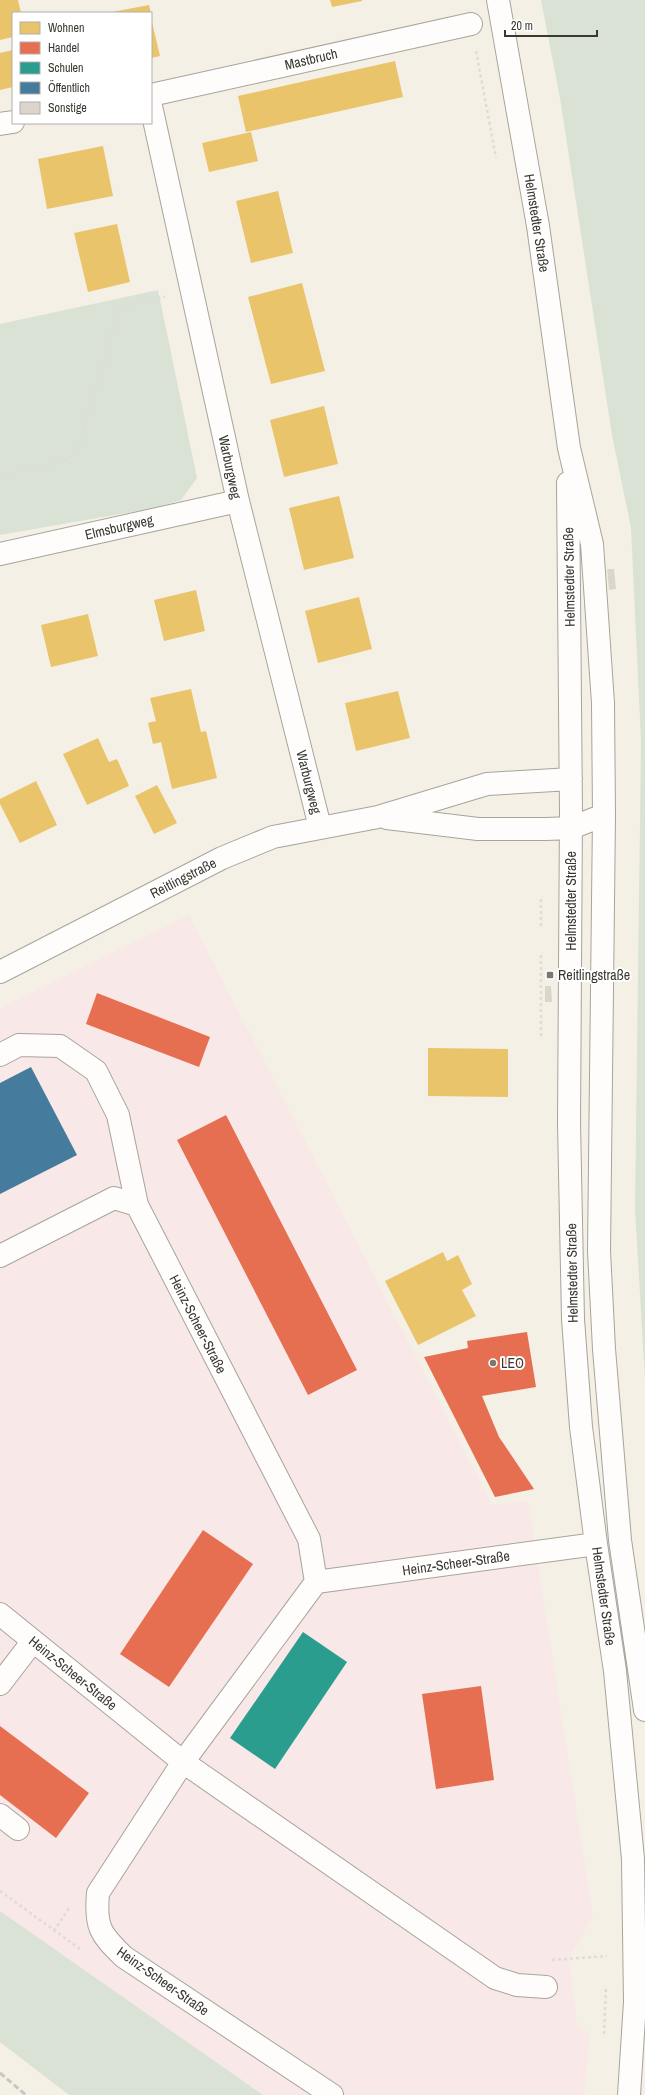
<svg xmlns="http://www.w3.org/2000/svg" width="645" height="2095" font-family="'Archivo Narrow',sans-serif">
<rect width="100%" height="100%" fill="#f5f0e5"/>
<path fill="#f8e8e7" d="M189 915 492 1505 528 1501 593 1916 569 1959 577 2025 590 2035 584 2095H263L0 1911V1008Z"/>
<path fill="#dae2d5" d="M541 0H645V1380L635 1209 641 742 631 528 612 435 560 98Z
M158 290 197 478 181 500 155 508 0 535V324Z
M0 1911 263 2095H69L0 2042Z"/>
<path fill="#e9c46a" d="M0 0H18L21 13H13V37L0 40Z
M330 0H362V1L332 7Z
M149 5 151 13H112V12Z
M151 18 160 56 151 58Z
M13 50V87L0 90V53Z
M395 61 403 97 246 132 238 96Z
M251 132 258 161 209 172 202 143Z
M103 146 113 196 47 209 38 159Z
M278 191 293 253 251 263 236 201Z
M117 224 130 282 88 292 74 233Z
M302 283 325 371 271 384 248 297Z
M324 406 338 464 284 477 270 420Z
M339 496 354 558 304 570 289 508Z
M196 590 205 631 164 641 154 600Z
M359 597 372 649 318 663 305 611Z
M88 614 98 656 51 667 41 625Z
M191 689 201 732 206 731 217 778 172 789 161 742 153 744 148 723 156 721 150 698Z
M398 691 410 738 356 751 345 703Z
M98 738 109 762 117 759 129 786 87 805 63 754Z
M36 781 57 825 20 843 0 804V799Z
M157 785 177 823 154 834 135 796Z
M428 1048 508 1049V1097L428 1096Z
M443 1252 447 1261 458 1255 472 1284 462 1290 476 1316 418 1345 385 1281Z"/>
<path fill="#e76f51" d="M97 993 210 1037 199 1067 86 1024Z
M226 1115 357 1370 308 1395 177 1140Z
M527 1332 536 1387 482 1396 499 1437 534 1489 495 1497 424 1357 468 1348 467 1341Z
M203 1530 253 1564 169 1687 120 1654Z
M481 1686 494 1780 436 1789 422 1694Z
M0 1726 89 1793 56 1838 0 1795Z"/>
<path fill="#2a9d8f" d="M303 1632 347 1662 275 1769 230 1738Z"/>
<path fill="#457b9d" d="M31 1067 77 1155 0 1194V1083Z"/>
<path fill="#dcd5cc" d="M607 569H614L616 589 609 590Z
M545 986H551L552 1002H545Z"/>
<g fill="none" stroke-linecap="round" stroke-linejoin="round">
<defs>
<path id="minor" d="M498 0 538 226 569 448 592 544 603 703 604 815 599 1251 604 1349 620 1540 645 1710
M151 95 471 24
M151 106 238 501 320 827
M0 124 13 122
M568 483 571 814 569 1123 573 1319 581 1427 596 1544 615 1671 633 1859 635 2002 629 2095
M0 554 238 501
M387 818 478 829H546L571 828 604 815
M0 972 222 858 273 837 378 817 487 784 571 779
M0 1055 19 1045 60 1046 96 1071 118 1115 137 1205
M0 1256 114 1198 137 1205 309 1539 316 1582 183 1762 98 1893C95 1927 100 1934 124 1957L332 2095
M316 1582 596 1544
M0 1614 183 1762 495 1978 517 1985 546 1987
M0 1684 33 1641
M0 1815 18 1829"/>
</defs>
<use href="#minor" stroke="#a7a49b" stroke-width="24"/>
<path stroke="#dedcda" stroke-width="2.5" stroke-dasharray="3 3" stroke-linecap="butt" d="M476 51 496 158
M0 476 64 461 77 452 117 315 126 305 165 297
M541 926V899
M541 1036V955
M0 1891 80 1949
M54 1931 69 1908
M552 1960 607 1956
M604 2034 606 1987"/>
<use href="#minor" stroke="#fefdfb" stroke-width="22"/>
<path stroke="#c9c7c5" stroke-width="3" stroke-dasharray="6 3" stroke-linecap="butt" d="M0 2073 26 2095"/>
</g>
<g fill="#7c7870" stroke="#fff" stroke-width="1.5">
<rect x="546" y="971" width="8" height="8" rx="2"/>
<circle cx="493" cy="1363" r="4"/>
</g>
<g text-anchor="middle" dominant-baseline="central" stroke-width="4" stroke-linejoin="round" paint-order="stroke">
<g font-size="14" fill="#3b3831" stroke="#fff">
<text transform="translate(311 59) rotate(-13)">Mastbruch</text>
<text transform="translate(537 223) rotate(81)">Helmstedter Straße</text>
<text transform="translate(230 467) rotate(78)">Warburgweg</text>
<text transform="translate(119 527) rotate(-13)">Elmsburgweg</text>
<text transform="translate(569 577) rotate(-91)">Helmstedter Straße</text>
<text transform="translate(309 782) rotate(76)">Warburgweg</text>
<text transform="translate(183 878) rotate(-27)">Reitlingstraße</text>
<text transform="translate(571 901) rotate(-90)">Helmstedter Straße</text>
<text transform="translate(572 1273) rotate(-91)">Helmstedter Straße</text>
<text transform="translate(198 1324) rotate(63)">Heinz-Scheer-Straße</text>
<text transform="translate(456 1563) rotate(-8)">Heinz-Scheer-Straße</text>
<text transform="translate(604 1596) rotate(82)">Helmstedter Straße</text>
<text transform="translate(73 1673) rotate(39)">Heinz-Scheer-Straße</text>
<text transform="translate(163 1981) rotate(35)">Heinz-Scheer-Straße</text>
</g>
<g font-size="14" fill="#3b3831" stroke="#fff" text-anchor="start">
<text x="558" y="975">Reitlingstraße</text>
<text x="501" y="1363">LEO</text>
</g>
</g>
<rect x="12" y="12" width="140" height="112" fill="#ffffff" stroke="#b1afad"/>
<rect x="20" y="22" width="20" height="12" fill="#e9c46a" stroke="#b1afad"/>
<text x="48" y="32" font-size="12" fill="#3b3831">Wohnen</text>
<rect x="20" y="42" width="20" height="12" fill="#e76f51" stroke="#b1afad"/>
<text x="48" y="52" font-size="12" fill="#3b3831">Handel</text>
<rect x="20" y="62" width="20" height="12" fill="#2a9d8f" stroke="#b1afad"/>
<text x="48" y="72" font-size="12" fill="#3b3831">Schulen</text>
<rect x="20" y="82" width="20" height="12" fill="#457b9d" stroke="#b1afad"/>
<text x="48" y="92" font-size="12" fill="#3b3831">Öffentlich</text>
<rect x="20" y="102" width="20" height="12" fill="#dcd5cc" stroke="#b1afad"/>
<text x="48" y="112" font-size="12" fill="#3b3831">Sonstige</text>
<path d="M505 30v6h92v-6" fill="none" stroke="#3b3831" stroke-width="2"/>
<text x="511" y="30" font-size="12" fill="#3b3831" stroke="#ffffff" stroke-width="3" paint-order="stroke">20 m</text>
</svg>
